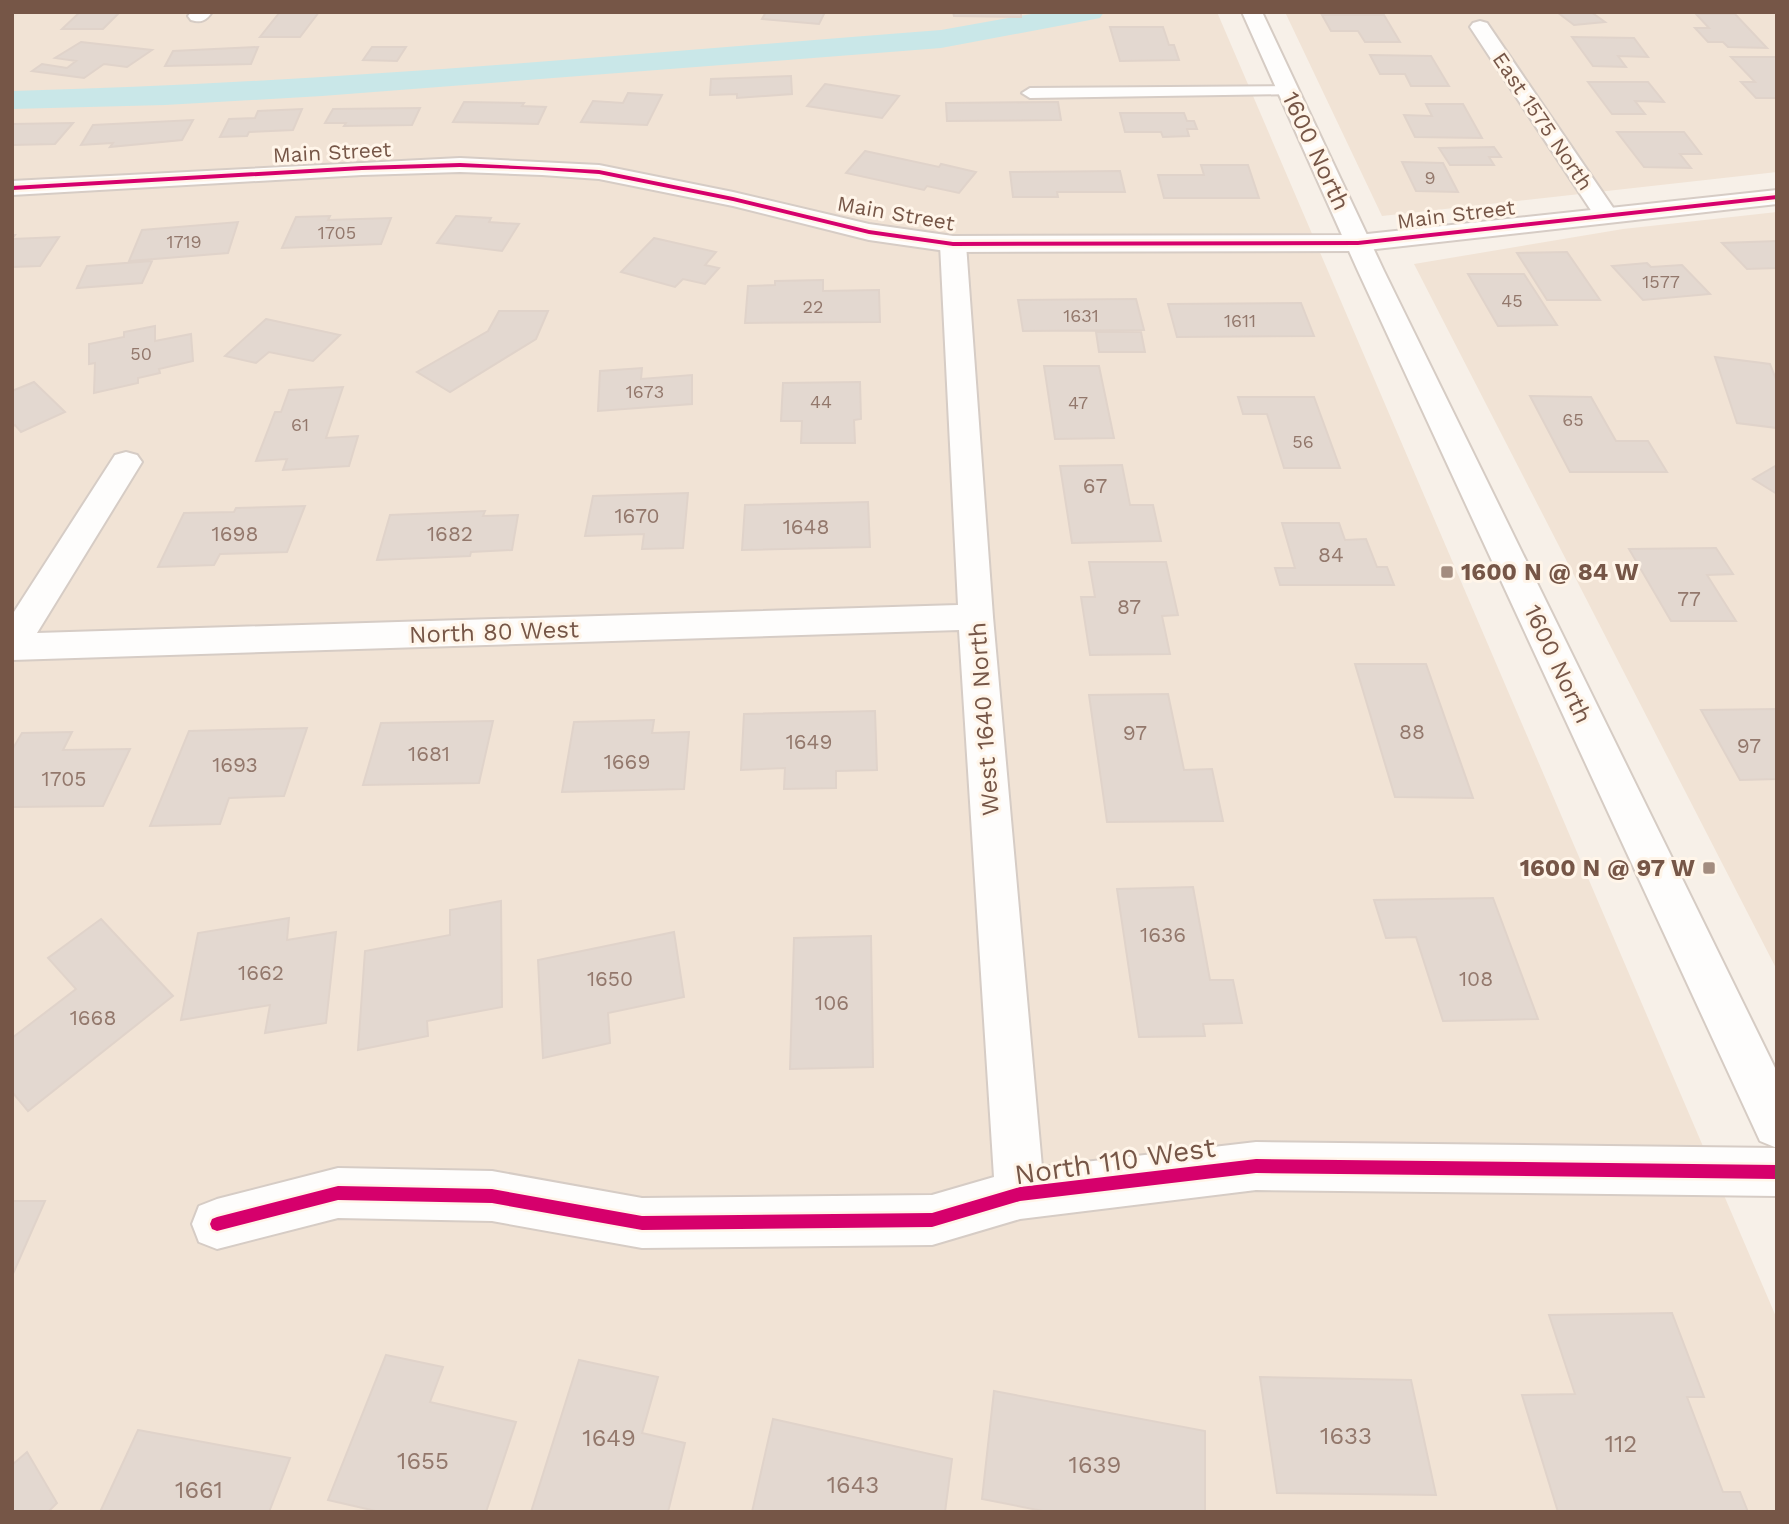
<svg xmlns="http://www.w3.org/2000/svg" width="1789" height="1524" font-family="'Work Sans',sans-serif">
<rect width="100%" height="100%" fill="#f7f0e8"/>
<path fill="#f1e3d5" d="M12 12H1217L1777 1319V1512H12Z
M1285 12H1777V172L1382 216Z
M1777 212V970L1414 264 1623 229Z"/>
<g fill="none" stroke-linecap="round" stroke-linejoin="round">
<path fill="#c9e7e8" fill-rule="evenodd" d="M1042 12H1104L1100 18 1090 20 941 48 322 96 165 105 12 109V91C322 83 632 54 941 30Z"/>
</g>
<path fill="#e3d8d0" stroke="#e0d3ca" stroke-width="2" d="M80 12H120L103 29H62Z
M280 12H319L300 37H260Z
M766 12H825L819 24 762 19Z
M953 12H1021V17L954 16Z
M1557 12H1591L1605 22 1574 25Z
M1696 14H1735L1767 48 1728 47 1723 42H1708L1695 28H1709Z
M1322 15H1384L1400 42H1365L1358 31H1331Z
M1110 27H1163L1169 45H1174L1179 60 1120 61Z
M1572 37 1634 38 1648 57 1618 56 1626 67 1593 66Z
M81 42 152 50 127 67 104 64 84 78 32 71 42 64 67 68 76 61 55 58Z
M258 47 251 64 165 66 173 51Z
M372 47H406L397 61 363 60Z
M1370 55 1431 56 1449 86H1411L1405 74H1380Z
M1731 57H1777V98H1756L1741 82H1755Z
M791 76 792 94 737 98V94L710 95 711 79Z
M1588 82H1648L1664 102 1635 101 1645 114H1612Z
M825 84 899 96 882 118 807 106Z
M628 93 662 95 647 125 581 122 593 101 623 103Z
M464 102 524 103 522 106 546 107 538 124 453 122Z
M1058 102 1061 120 947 121 946 103Z
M1426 104H1463L1482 138 1415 137 1404 115 1432 116Z
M420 108 412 125 344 126 346 123H325L333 109Z
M302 109 293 130 249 132 247 136 220 137 229 119 255 118 258 111Z
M1120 113H1184L1187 121H1194L1197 129H1187L1189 136 1163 137 1161 132H1125Z
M193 120 182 140 110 147 113 143 81 145 93 125Z
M73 123 55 144 12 145V124Z
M1617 132H1684L1701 154H1680L1691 168 1644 167Z
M1494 147 1501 157H1489L1494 165H1450L1439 148Z
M865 151 939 167 941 164 976 172 959 193 927 186 924 190 846 173Z
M1402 162 1443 163 1458 192 1416 191Z
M1201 165H1248L1259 198H1164L1158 175H1204Z
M1120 171 1125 192H1057L1058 197H1013L1010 172Z
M330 216 328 220 391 218 381 244 282 248 296 217Z
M456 216 491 218 489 222 519 224 502 251 437 243Z
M238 222 228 253 129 261 142 230Z
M12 235H15L12 239 59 237 40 266 12 267Z
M654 238 716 252 705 265 719 268 705 284 683 279 675 287 621 272Z
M1777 241V268L1747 269 1722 243Z
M1567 252 1600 300H1547L1517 253Z
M152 261 142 283 77 288 87 266Z
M1647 263 1651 267 1682 265 1710 294 1643 300 1612 266Z
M1468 274H1524L1557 325 1498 326Z
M823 280V291L879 290 880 322 745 323 748 286 775 285V281Z
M1136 299 1144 330 1023 331 1018 300Z
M1301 303 1314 336 1177 337 1168 304Z
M499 311H548L536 339 450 392 417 372 488 331Z
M266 319 340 335 313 361 269 352 256 363 225 356Z
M155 326V341L191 334 193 361 159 369 160 373 138 378V383L94 393 95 363 89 364V344L124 337V332Z
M1096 332H1141L1145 352H1099Z
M1715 357 1770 364 1777 382V428L1737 423Z
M1044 366H1099L1114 438 1055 439Z
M642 368 641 379 692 375V404L598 411 600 371Z
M34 382 65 412 21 432 15 425 12 427V391Z
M860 382 861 419 854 420 855 443H801L802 421H781L783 383Z
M343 387 326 438 358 436 349 466 283 470 287 459 256 461 275 412H281L289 390Z
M1530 396 1591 397 1616 441H1648L1667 472H1570Z
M1238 397H1314L1340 468H1284L1267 414H1243Z
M1122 465 1130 505H1153L1161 541 1072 543 1060 466Z
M1777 465V494L1753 479Z
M688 493 683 548 642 549 644 534 585 536 593 496Z
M868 502 870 547 742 550 745 505Z
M305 506 287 552 220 554 214 565 158 567 184 513 234 512 236 508Z
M485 511 483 516 518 515 512 550 471 552 470 556 377 560 390 515Z
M1282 523H1339L1345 540 1366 539 1377 567H1387L1394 585H1280L1275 568H1295Z
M1716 548 1733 574 1707 575 1736 621H1671L1629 549Z
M1089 562H1166L1178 615 1162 616 1170 654 1090 655 1081 597H1095Z
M1355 664H1426L1473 798 1395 797Z
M1168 694 1184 770 1212 769 1223 821 1107 822 1089 695Z
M1777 709V779L1740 780 1701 710Z
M875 711 877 770 836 771V788L784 789 785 768 741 770 744 714Z
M654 720 652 733 689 732 684 789 562 792 574 722Z
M493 721 479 783 363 785 381 723Z
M307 728 284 796 229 798 220 824 150 826 189 731Z
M72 732 63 750 130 749 103 806 12 807V750L22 733Z
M1193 887 1210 980H1233L1242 1023 1203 1024 1205 1036 1139 1037 1117 889Z
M1493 898 1538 1019 1443 1021 1416 937 1386 938 1374 900Z
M501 901 502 1007 427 1021 428 1036 358 1050 365 951 450 935V910Z
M289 918 287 940 336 932 326 1023 265 1033 270 1005 181 1020 198 933Z
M101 919 173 996 28 1111 12 1092V1038L76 989 48 958Z
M674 932 684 997 608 1013 610 1043 543 1058 538 960Z
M871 936 873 1067 790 1069 794 938Z
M12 1201H45L12 1276Z
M1672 1313 1704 1397H1687L1723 1492H1740L1748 1512H1558L1522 1395 1575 1394 1549 1315Z
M386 1355 443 1367 430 1402 516 1422 486 1512H380L328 1500Z
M579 1360 658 1377 642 1433 685 1443 668 1512H531Z
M1260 1377 1411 1380 1436 1495 1277 1493Z
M994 1391 1205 1431V1512H1048L982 1499Z
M773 1419 952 1459 945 1512H752Z
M138 1430 290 1458 269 1512H100Z
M27 1452 57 1503 48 1512H12V1465Z"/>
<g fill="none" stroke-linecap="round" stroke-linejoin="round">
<defs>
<path id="service" d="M1289 86 1295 88 1297 91 1295 94 1030 98 1022 93 1030 88Z"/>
<path id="minor" d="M191 12H212C206 21 201 23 191 20L188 16Z
M1480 21 1487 23 1618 215 1615 220 1606 222 1597 220 1594 215 1470 27 1473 23Z
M953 236 962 239 966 244 993 617 1042 1167 1256 1142 1777 1148V1196L1256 1190 1020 1219 932 1245 642 1248 492 1221 338 1218 217 1249 199 1242 192 1224 199 1206 217 1199 338 1168 492 1171 642 1198 932 1195 994 1177 959 630 12 660V615L115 455 126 452 137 455 142 462 37 633 958 605 940 244 944 239Z"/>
<path id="tertiary" d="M460 158 599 165 733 192 869 224 953 236 1358 235 1777 190V204L1358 251 953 252 869 240 733 206 599 179 542 175 460 172 362 175 12 195V181Z"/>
<path id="secondary" d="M1242 12H1262L1384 271 1777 1072V1148L1760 1141 1358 271Z"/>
</defs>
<use href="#service" stroke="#d6ccc5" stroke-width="4"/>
<use href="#minor" stroke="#d6ccc5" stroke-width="4"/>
<use href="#tertiary" stroke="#d6ccc5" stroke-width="4"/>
<use href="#secondary" stroke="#d6ccc4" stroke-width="4"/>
<use href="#service" fill="#fefdfc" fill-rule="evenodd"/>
<use href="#minor" fill="#fefdfc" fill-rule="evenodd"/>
<use href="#tertiary" fill="#fefdfc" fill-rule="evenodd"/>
<use href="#secondary" fill="#fefdfc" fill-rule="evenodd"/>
<defs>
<path id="cycleway" d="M460 163 599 170 733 197 869 230 953 242 1358 241 1777 195V199L1358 245 953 246 869 234 733 201 599 174 542 170 460 167 362 170 12 190V186L362 166Z
M1256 1159 1777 1165V1179L1256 1173 1020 1201 932 1227 642 1230 492 1203 338 1200 217 1231 212 1229 210 1224 212 1219 217 1217 338 1186 492 1189 642 1216 932 1213 1020 1187Z"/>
</defs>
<use href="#cycleway" stroke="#fff5e9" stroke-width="5"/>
<use href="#cycleway" fill="#d6006c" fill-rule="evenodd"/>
</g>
<g fill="#a38c7f" stroke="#fff5e9" stroke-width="2.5">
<rect x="1440" y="565" width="14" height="14" rx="3.5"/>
<rect x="1702" y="861" width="14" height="14" rx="3.5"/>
</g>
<g text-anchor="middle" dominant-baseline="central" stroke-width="6" stroke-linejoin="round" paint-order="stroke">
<g font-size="18" fill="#93786c">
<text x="1430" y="177">9</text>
<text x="337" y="232">1705</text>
<text x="184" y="241">1719</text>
<text x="1661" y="281">1577</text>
<text x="1512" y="300">45</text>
<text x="813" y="306">22</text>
<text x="1081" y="315">1631</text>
<text x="1240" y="320">1611</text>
<text x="141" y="353">50</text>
<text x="645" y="391">1673</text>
<text x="821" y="401">44</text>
<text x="1078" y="402">47</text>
<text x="1573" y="419">65</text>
<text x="300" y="424">61</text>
<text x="1303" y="441">56</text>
</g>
<g font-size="21" fill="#765647" stroke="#fff5e9">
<text transform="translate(1543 121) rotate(56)">East 1575 North</text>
<text transform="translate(332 152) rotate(-3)">Main Street</text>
<text transform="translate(896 213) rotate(10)">Main Street</text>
<text transform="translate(1456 214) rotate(-7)">Main Street</text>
</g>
<g font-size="21" fill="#93786c">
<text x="1095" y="485">67</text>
<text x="637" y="515">1670</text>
<text x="806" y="526">1648</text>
<text x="235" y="533">1698</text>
<text x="450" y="533">1682</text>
<text x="1331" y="554">84</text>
<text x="1689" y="598">77</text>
<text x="1129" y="606">87</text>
<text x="1412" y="731">88</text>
<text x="1135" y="732">97</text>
<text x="809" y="741">1649</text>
<text x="1749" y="745">97</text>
<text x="429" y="753">1681</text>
<text x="627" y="761">1669</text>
<text x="235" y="764">1693</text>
<text x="64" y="778">1705</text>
<text x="1163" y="934">1636</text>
<text x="261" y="972">1662</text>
<text x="610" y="978">1650</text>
<text x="1476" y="978">108</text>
<text x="832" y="1002">106</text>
<text x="93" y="1017">1668</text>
</g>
<g font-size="24" fill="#765647" stroke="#fff5e9">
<text transform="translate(1316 151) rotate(65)">1600 North</text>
<text transform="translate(494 632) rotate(-2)">North 80 West</text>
<text transform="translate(1558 664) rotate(65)">1600 North</text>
<text transform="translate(984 719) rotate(-94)">West 1640 North</text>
</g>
<g font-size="24" font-weight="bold" fill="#765647" stroke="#fff5e9" text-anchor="start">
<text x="1461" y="572">1600 N @ 84 W</text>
<text x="1695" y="868" text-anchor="end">1600 N @ 97 W</text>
</g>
<g font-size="24" fill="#93786c">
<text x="1346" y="1436">1633</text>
<text x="609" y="1438">1649</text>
<text x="1621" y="1444">112</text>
<text x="423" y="1461">1655</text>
<text x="1095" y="1465">1639</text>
<text x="853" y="1485">1643</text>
<text x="199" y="1490">1661</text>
</g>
<g font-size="28" fill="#765647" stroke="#fff5e9">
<text transform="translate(1115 1161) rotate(-8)">North 110 West</text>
</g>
</g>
<rect width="1789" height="1524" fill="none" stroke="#765647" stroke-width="28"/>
</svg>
